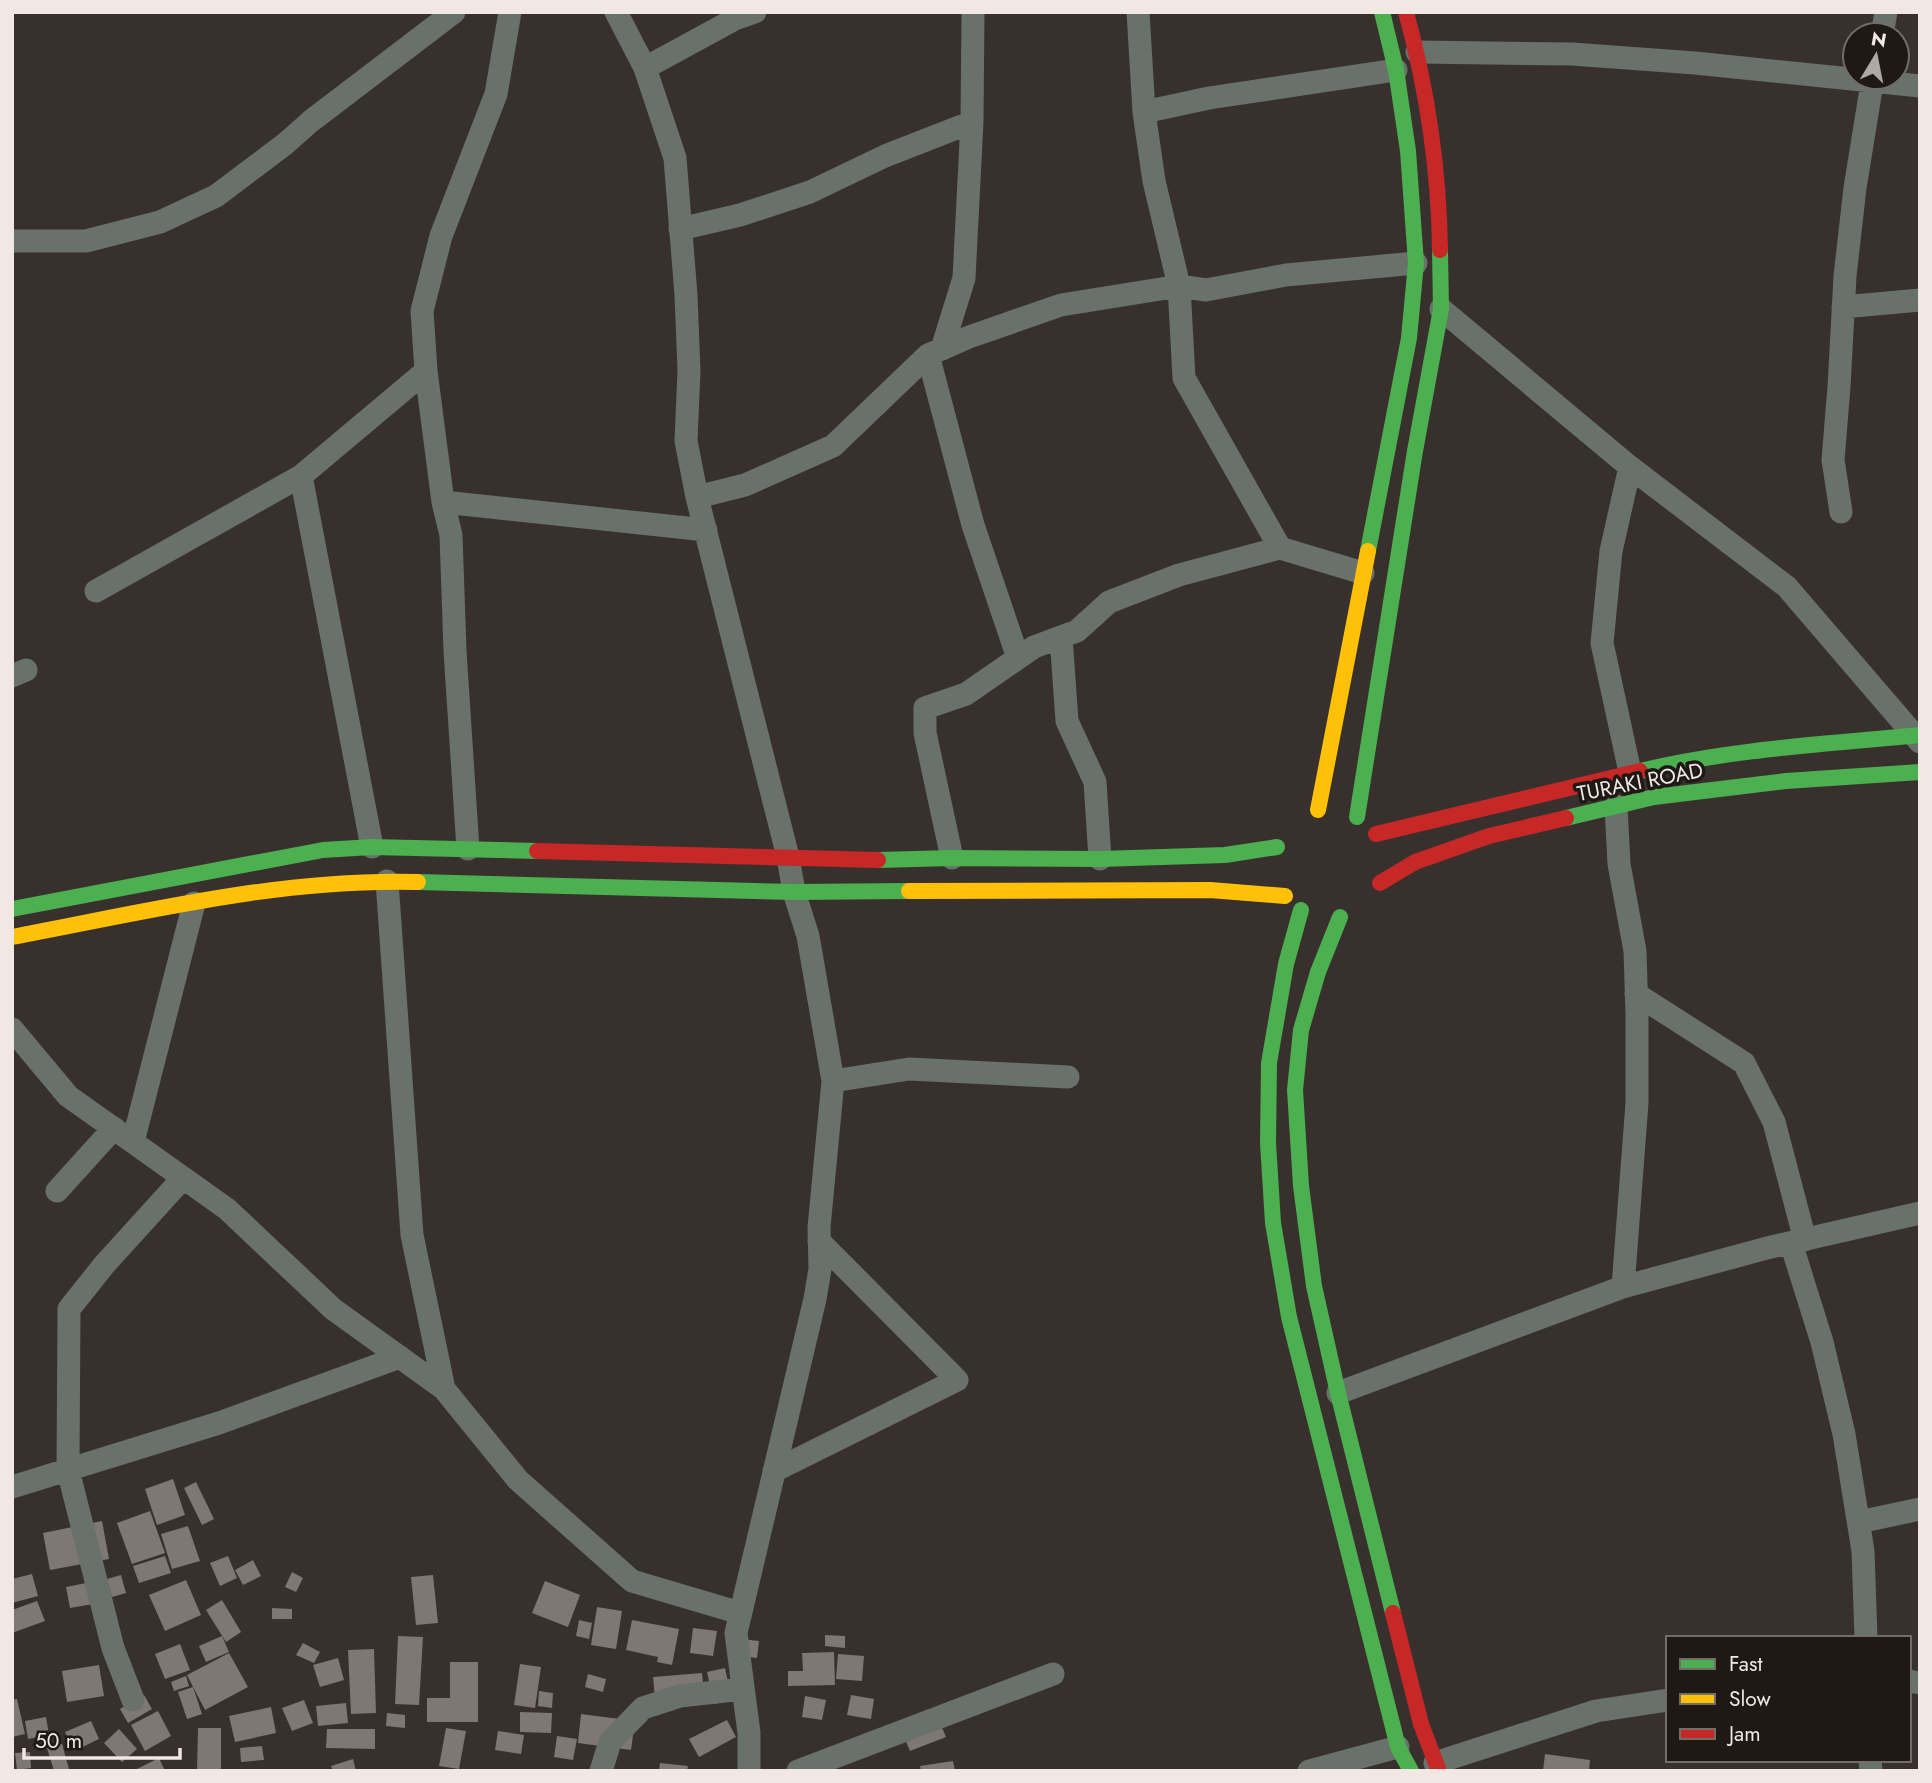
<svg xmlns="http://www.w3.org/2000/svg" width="1932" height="1783" font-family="Jost,sans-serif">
<rect width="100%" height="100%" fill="#38302d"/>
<path fill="#7e7774" d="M173 1479 185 1515 157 1525 145 1489Z
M196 1482 214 1519 202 1525 184 1488Z
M150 1511 165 1553 132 1564 117 1523Z
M102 1521 109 1559 50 1570 43 1533Z
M188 1526 200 1561 172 1569 161 1534Z
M165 1556 171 1573 139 1583 133 1566Z
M228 1556 237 1578 220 1586 210 1563Z
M253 1560 261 1576 243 1585 235 1570Z
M292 1572 303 1578 296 1592 285 1587Z
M32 1574 38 1596 12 1603V1579Z
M121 1575 126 1593 112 1597 107 1579Z
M433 1575 438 1623 416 1625 411 1577Z
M106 1579 111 1601 70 1608 66 1587Z
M186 1580 201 1615 165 1631 149 1595Z
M545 1581 580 1595 568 1627 532 1613Z
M222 1600 241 1632 226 1642 206 1610Z
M37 1601 45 1621 12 1633V1610Z
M597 1607 622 1611 616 1649 591 1645Z
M272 1608 292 1609V1619H272Z
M579 1620 592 1623 589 1639 576 1636Z
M632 1620 679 1629 672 1665 657 1662 658 1657 626 1650Z
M693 1628 717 1631 713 1656 690 1653Z
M825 1635 845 1636V1648L825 1646Z
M222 1636 229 1652 206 1662 199 1646Z
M398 1636 423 1637 419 1705 395 1704Z
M733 1638 759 1641 757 1658 731 1655Z
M303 1643 320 1652 314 1663 296 1655Z
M180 1644 190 1670 165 1679 155 1654Z
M374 1649 376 1713 351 1714 348 1650Z
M834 1652 835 1685 788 1686V1671H803L802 1653Z
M229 1653 248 1687 205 1710 187 1675Z
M838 1654 864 1656 862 1681 836 1679Z
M338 1658 344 1680 320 1687 313 1665Z
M450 1662H478V1722H427V1698H450Z
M520 1664 541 1667 535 1708 514 1705Z
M99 1665 104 1696 67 1702 62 1671Z
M725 1668 732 1700 714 1704 707 1672Z
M702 1673 705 1704 656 1708 653 1677Z
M588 1674 606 1679 603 1692 585 1687Z
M186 1676 189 1686 174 1691 171 1682Z
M193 1687 202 1714 187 1719 178 1692Z
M539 1691 553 1693 552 1708 538 1706Z
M144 1695 152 1709 128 1723 120 1709Z
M851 1695 874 1699 871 1719 847 1715Z
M805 1696 826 1700 822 1720 802 1717Z
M17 1699 25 1734 12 1737V1700Z
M304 1700 313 1723 292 1731 282 1708Z
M346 1703 348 1723 318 1726 316 1706Z
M271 1707 276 1733 235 1742 229 1716Z
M158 1711 171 1736 145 1751 131 1725Z
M520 1712 552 1713 551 1733 520 1732Z
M387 1713 405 1715V1728L386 1726Z
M581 1714 635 1721 631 1750 578 1743Z
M46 1717 49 1735 28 1739 25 1721Z
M938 1718 946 1737 910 1751 902 1732Z
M727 1720 736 1737 699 1757 689 1739Z
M91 1721 99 1739 74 1751 65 1732Z
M198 1728H221V1771H197Z
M446 1728 466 1731 459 1769 439 1766Z
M119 1729 137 1749 122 1762 104 1743Z
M327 1729H375V1749L326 1748Z
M498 1731 524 1735 521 1754 495 1750Z
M557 1736 577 1739 573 1760 554 1757Z
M62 1744 69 1769 54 1771 47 1748Z
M262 1746 264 1760 241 1762 240 1748Z
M30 1752 31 1768 17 1770 15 1753Z
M1545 1754 1590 1760 1589 1771H1543Z
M159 1758 165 1771H133Z
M353 1759 356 1771H333L331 1766Z
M953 1761 955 1771H921L920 1766Z
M660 1763 688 1766 687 1771H659Z"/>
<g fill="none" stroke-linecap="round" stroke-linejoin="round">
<path stroke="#68716a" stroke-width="23" d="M616 12 645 68 675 158 686 295 689 371 686 441 697 497 788 857 794 892 808 936 833 1081 819 1227 820 1269 815 1299 736 1633 749 1733V1771
M1138 12 1144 112 1154 181 1179 286 1184 378 1280 548 1363 573
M1882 35 1886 12
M1417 52 1572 54 1695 63 1920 86
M645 68 735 19 755 12
M1144 112 1209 98 1396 70
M680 229 740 215 810 192 885 156 972 122
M12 241H86L160 222 216 196 285 144 311 121 454 12
M1843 307 1920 300
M1441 309 1630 467 1787 587 1920 742
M942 349 964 278 972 122 973 12
M928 355 973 525 1018 658
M1630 467 1611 551 1602 643 1630 772
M301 476 372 847
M697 497 745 485 833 446 928 355 969 337 1061 305 1179 286 1206 290 1286 275 1416 263
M443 502 706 530
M1841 512 1833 460 1839 387 1845 276 1855 188 1873 77
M96 591 301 476 426 371
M1061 637 1067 721 1095 782 1100 859
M12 676 26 670
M1616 806 1619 864 1635 951 1637 1015V1103L1623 1287
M468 849 455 651 451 535 443 502 426 371 422 311 441 236 496 94 510 12
M952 858 925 733V708L966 694 1034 647 1077 631 1109 602 1179 575 1280 548
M387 881 412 1235 444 1389
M1636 994 1744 1063 1774 1122 1805 1240
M12 1029 68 1096 227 1209 333 1309 444 1389 518 1480 632 1581 740 1613
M833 1081 909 1069 1068 1077
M133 1142 194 903
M57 1191 114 1128
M1791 1243 1822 1342 1844 1434 1863 1551 1866 1638
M1338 1393 1623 1287 1767 1248 1920 1213
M774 1471 957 1380 819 1241
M12 1487 219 1423 400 1357
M1859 1522 1920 1509
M1909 1681 1920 1683
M133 1700 113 1648 68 1470 69 1309 104 1265 183 1178
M1870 1760 1871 1771
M1435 1763 1596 1711 1668 1700
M601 1771 610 1742 643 1708 680 1696 743 1689
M798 1771 1053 1674
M1309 1771 1398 1747"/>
<path stroke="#4caf50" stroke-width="16" d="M1368 551 1409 338 1416 263 1408 151 1396 70 1382 12
M1640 771C1731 749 1827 744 1920 735
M1357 817 1415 451 1441 309 1440 250
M1566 818 1654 797 1786 781 1920 772
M878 860 952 858 1100 859 1225 855 1277 847
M418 882 794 892 909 891
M12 909 323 850 372 847 537 851
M1301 910 1286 964 1269 1063 1268 1143 1273 1223 1289 1317 1398 1747 1411 1771
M1340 917 1318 972 1301 1030 1295 1090 1301 1186 1314 1286 1338 1393 1393 1613"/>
<path stroke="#ffc107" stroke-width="16" d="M1318 810 1368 551
M909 891 1210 890 1285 896
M12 937C145 912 281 878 418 882"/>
<path stroke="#c62828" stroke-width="16" d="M1406 12C1427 89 1439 170 1440 250
M1376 834 1640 771
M537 851 878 860
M1380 883 1415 862 1489 836 1566 818
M1393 1613 1421 1724 1439 1771"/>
</g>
<g text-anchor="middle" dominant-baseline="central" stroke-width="7" stroke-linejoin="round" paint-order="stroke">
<g font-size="21" fill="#f1e8e3" stroke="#1f1916">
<text transform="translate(1640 782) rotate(-11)">TURAKI ROAD</text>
</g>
</g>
<rect width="1932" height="1783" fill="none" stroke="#f1e8e3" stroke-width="28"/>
<rect x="1666" y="1636" width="245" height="126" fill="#1f1916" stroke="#736c68" stroke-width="2"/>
<rect x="1680" y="1659" width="35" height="10" fill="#4caf50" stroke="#736c68" stroke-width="2"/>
<text x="1729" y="1671" font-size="21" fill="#f1e8e3">Fast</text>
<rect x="1680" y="1694" width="35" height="10" fill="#ffc107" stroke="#736c68" stroke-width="2"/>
<text x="1729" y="1706" font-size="21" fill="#f1e8e3">Slow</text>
<rect x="1680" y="1729" width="35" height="10" fill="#c62828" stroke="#736c68" stroke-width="2"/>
<text x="1729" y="1741" font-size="21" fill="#f1e8e3">Jam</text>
<g transform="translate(1876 56) rotate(10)"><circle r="33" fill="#1f1916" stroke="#736c68" stroke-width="2"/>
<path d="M0-5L12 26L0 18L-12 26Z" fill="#b0a8a3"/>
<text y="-10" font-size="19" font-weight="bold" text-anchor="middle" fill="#f1e8e3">N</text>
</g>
<path d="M24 1748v10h156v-10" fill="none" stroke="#f1e8e3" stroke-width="3.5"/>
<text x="35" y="1748" font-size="21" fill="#f1e8e3" stroke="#1f1916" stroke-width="5" paint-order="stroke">50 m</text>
</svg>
